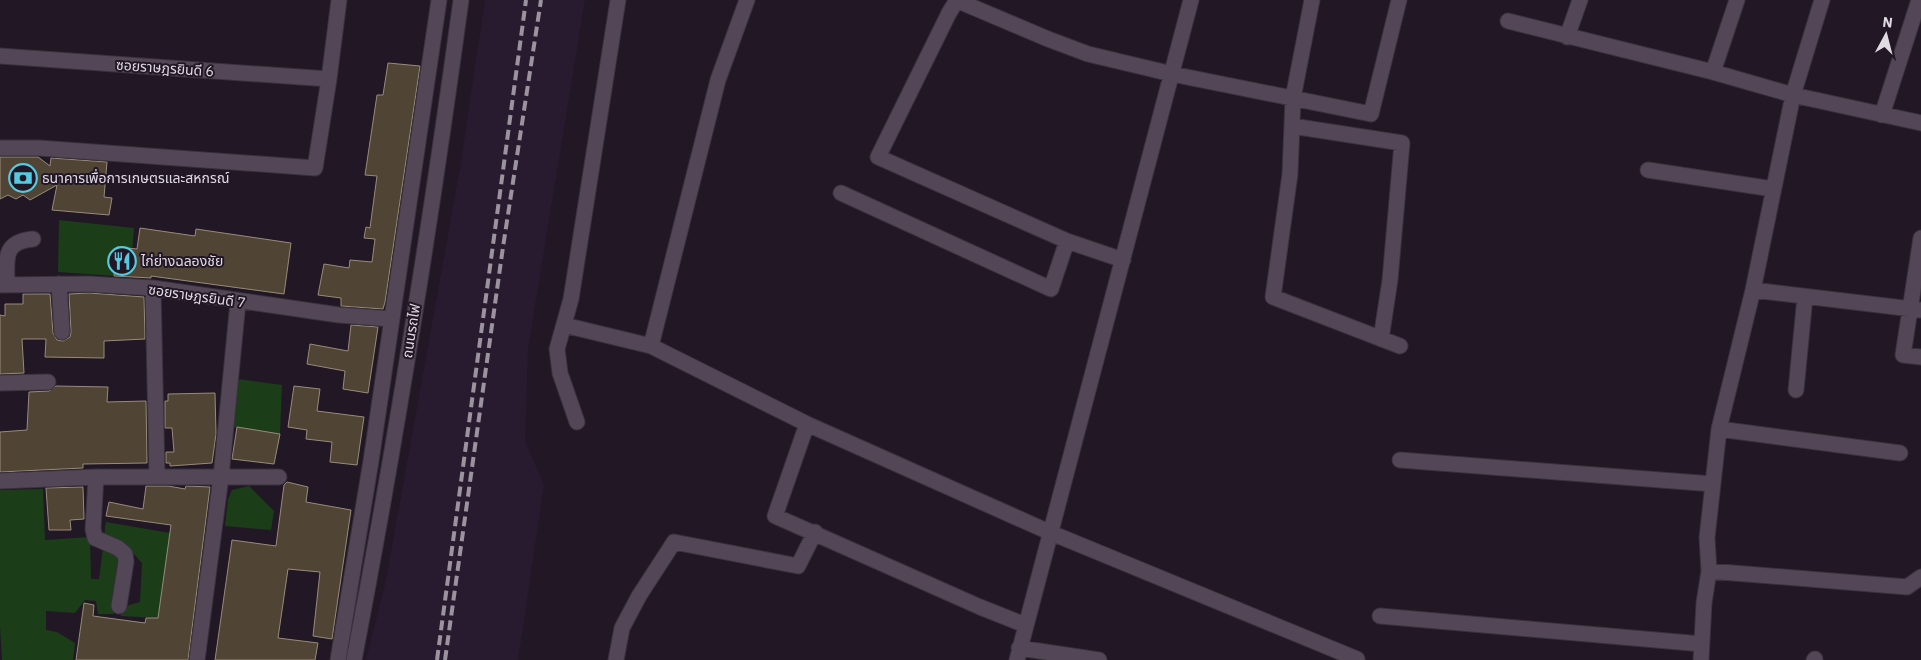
<svg xmlns="http://www.w3.org/2000/svg" width="1921" height="660" font-family="'IBM Plex Sans','Noto Sans Thai',sans-serif">
<rect width="100%" height="100%" fill="#211725"/>
<path fill="#291b2f" d="M485 0H585L528 348 525 441 544 485 518 660H366L386 580 460 168Z"/>
<path fill="#1b3e19" d="M59 220 134 228 130 277 58 272Z
M238 379 282 385 280 434 233 427Z
M249 486 274 511 271 530 225 526 228 499 232 490Z
M43 489 45 540 90 537 91 579H99L103 548 109 547 118 558 111 605 114 614H98L96 601 85 600 75 613 46 611V630L57 632 75 643 73 660H2L0 626V490Z
M106 522 170 533 158 618 121 616V613L129 605 140 602 142 563C138 559 133 552 128 549 111 540 101 545 106 522Z"/>
<path fill="#504535" stroke="#998b7a" d="M388 63 420 66 385 302 383 309 341 306V298L318 295 324 264 349 268 350 260 372 262 375 239 364 238 366 227 370 228 377 176 365 175 377 95H383Z
M0 157H38L50 166 51 158 107 162 104 197 112 198 109 215 52 210 57 185 30 200 23 195 16 199 8 195 0 199Z
M140 228 195 236 196 229 291 243 284 294 151 276V278L114 276 117 247 137 249Z
M89 293 144 297 145 339 104 341V358L45 357 46 339H22L24 373 0 374V315L5 316V304H23V294H50L53 333 57 340 63 341 70 337 71 332 69 294Z
M351 325 378 327 368 393 343 389 345 371 307 364 310 344 348 351Z
M56 386 108 387 107 402 146 401 147 463 83 464V468L0 472V432L27 430 29 392 49 391Z
M294 386 320 389 317 411 364 417 357 465 330 462 332 442 306 439 307 430 288 427Z
M215 393 216 434 212 463 170 466V463H166V452H174L172 428H165V401H168V394Z
M237 427 280 434 274 464 232 459Z
M287 482 308 487 306 502 351 510 332 639 313 636 320 572 288 569 278 638 318 643 315 660H215L232 540 276 546 284 485Z
M146 486H168L185 489 186 486 210 487 188 660H76L84 603 94 605 93 616 145 623 146 618H158L171 525 106 516 109 502 143 509Z
M83 487 84 519 70 520 71 530H49L46 488Z"/>
<g fill="none" stroke-linecap="round" stroke-linejoin="round">
<defs>
<path id="minor" d="M956 0 1048 39 1088 54 1172 74 1371 114 1399 0
M957 0 949 13 878 157 1067 241 1123 260
M1312 0 1293 98 1290 174 1273 297 1400 346
M1508 21 1713 72 1793 95 1921 123
M1567 37 1580 0
M0 56 329 79
M1713 72 1737 0
M1882 115 1919 0
M1292 126 1402 143 1390 280 1381 339
M0 148H39L315 168 329 79 339 0
M1648 170 1773 189
M841 193 1051 289 1067 241
M1921 238 1903 355 1921 357
M59 284 62 332
M0 285 89 284 153 288 339 315 392 319
M7 285C7 259 2 242 33 239
M153 288 157 477
M1753 290 1921 310
M238 302 221 477H279
M564 325 651 346 807 424 1049 532 1357 659
M651 346 718 80 747 0
M0 383 48 382
M1796 390 1805 297
M577 422 560 373 557 349 571 299 618 0
M807 424 775 516 980 607 1025 625
M1719 429 1900 453
M1400 460 1713 484
M96 477 93 529 95 538 118 548 125 554 126 562 119 606
M0 481 96 477H221L197 660
M1709 571 1907 587 1921 577
M1380 616 1702 644
M1019 648 1099 660
M338 660 371 461 439 0
M354 660C396 441 431 221 461 0
M616 660 622 628 639 596 674 542 798 566 815 532
M1017 660 1191 0
M1701 660 1704 603 1709 571 1707 538 1719 429 1753 290 1793 95 1822 0
M1814 660 1815 659"/>
</defs>
<use href="#minor" stroke="#39323d" stroke-width="17"/>
<use href="#minor" stroke="#534757" stroke-width="15"/>
<path stroke="#9b939e" stroke-width="4" stroke-dasharray="10 5" stroke-linecap="butt" d="M437 660 526 0
M445 660 503 247 541 0"/>
</g>
<defs>
<symbol id="bank-ring" viewBox="-11 -11 22 22"><circle r="9.5" fill="#211725" stroke="#55cae0" stroke-width="1.5"/><path d="M-6-4H6V4H-6ZM0-2.3a2.3 2.3 0 1 0 0 4.6a2.3 2.3 0 1 0 0-4.6Z" fill="#55cae0"/></symbol>
<symbol id="restaurant-ring" viewBox="-11 -11 22 22"><circle r="9.5" fill="#211725" stroke="#55cae0" stroke-width="1.5"/><path d="M-5-6h1v4h1v-4h1v4h1v-4h1v5L-1.5 .5V6h-2V.5L-5-1ZM5-6V6H3V1.5H1.5Q1.5-4 5-6Z" fill="#55cae0"/></symbol>
</defs>
<g fill-rule="evenodd">
<use href="#bank-ring" x="7" y="162" width="32" height="32"/>
<use href="#restaurant-ring" x="106" y="245" width="32" height="32"/>
</g>
<g text-anchor="middle" dominant-baseline="central" stroke-width="4" stroke-linejoin="round" paint-order="stroke">
<g font-size="14" fill="#e0dae3" stroke="#211725">
<text transform="translate(165 68) rotate(4)">ซอยราษฎรยินดี 6</text>
<text transform="translate(197 296) rotate(8)">ซอยราษฎรยินดี 7</text>
<text transform="translate(411 331) rotate(-81)">ถนนรถไฟ</text>
</g>
<g font-size="14" fill="#e0dae3" stroke="#211725" text-anchor="start">
<text x="42" y="178">ธนาคารเพื่อการเกษตรและสหกรณ์</text>
<text x="141" y="261">ไก่ย่างฉลองชัย</text>
</g>
</g>
<g transform="translate(1886 35) rotate(7)" stroke="#211725" stroke-width="4" paint-order="stroke">
<path d="M0-4L9 19L0 12L-9 19Z" fill="#e0dae3"/>
<text y="-8" font-size="14" font-weight="bold" text-anchor="middle" fill="#e0dae3">N</text>
</g>
</svg>
